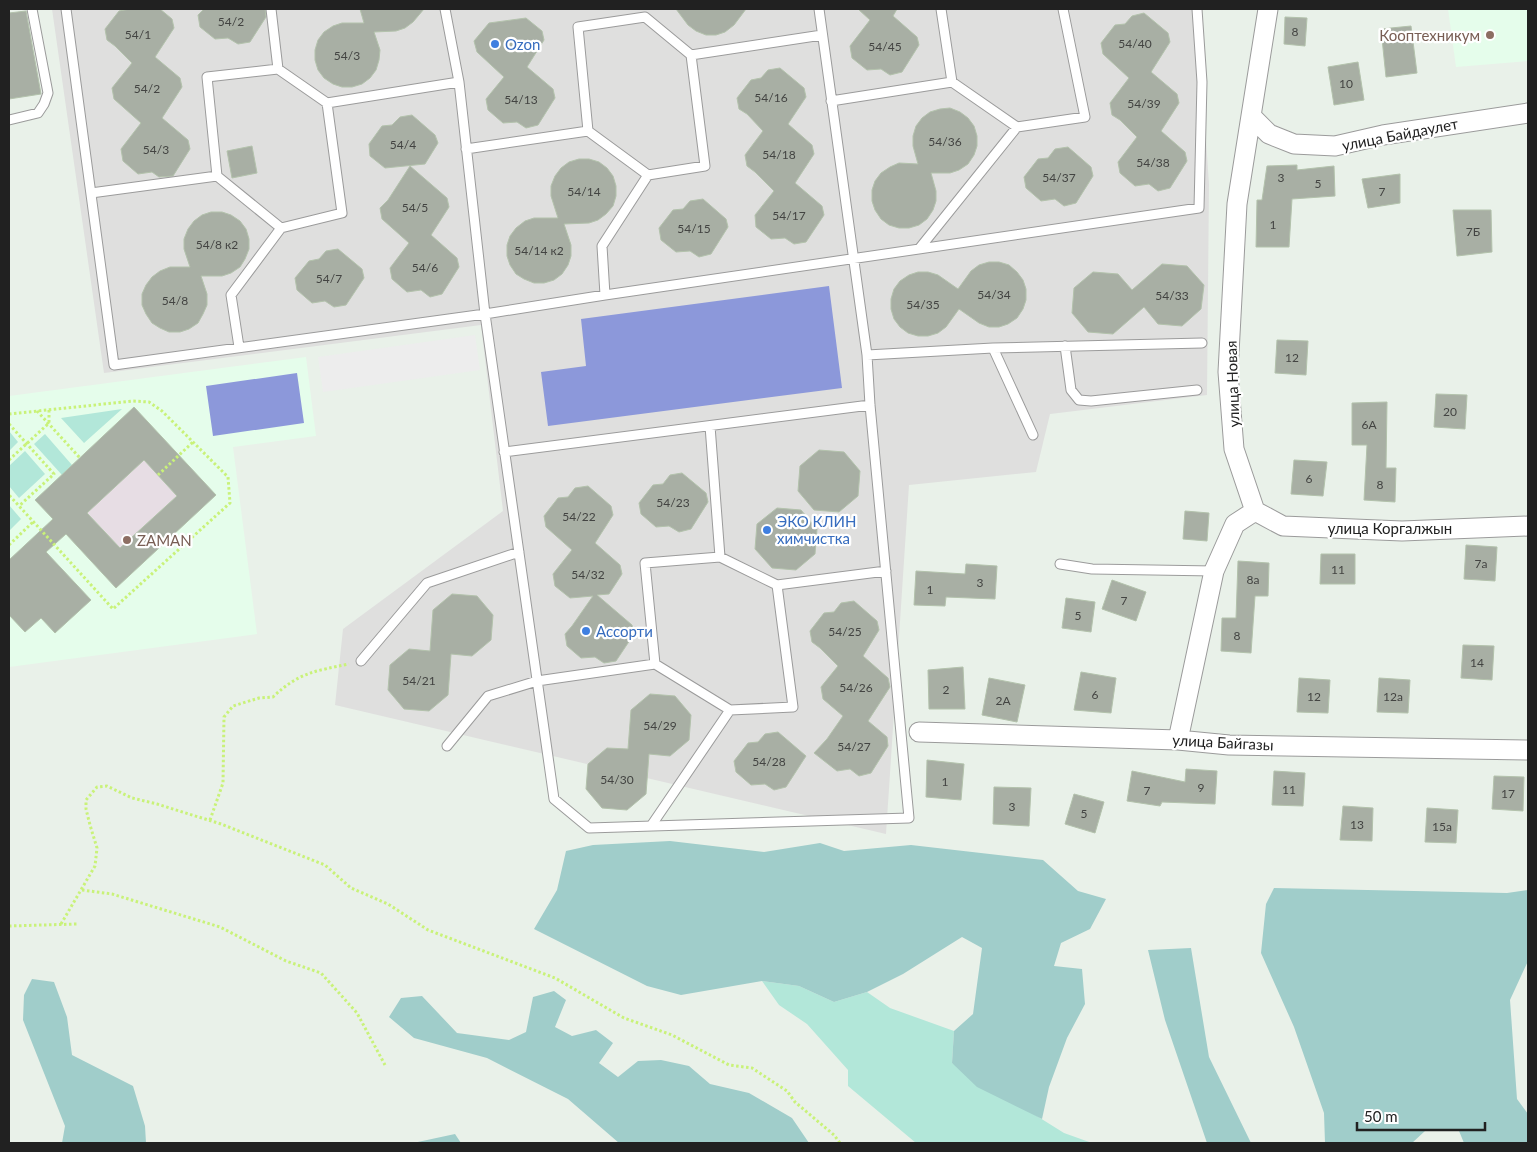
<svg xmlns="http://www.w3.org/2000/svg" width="1537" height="1152" font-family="Lato,sans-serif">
<rect width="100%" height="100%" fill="#e9f1e9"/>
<path fill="#dfdfde" d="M52 9H1197L1209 184 1207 395 1050 414 1036 472 909 485 886 834 335 705 343 629 503 511 481 325 104 373Z"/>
<path fill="#e5fdeb" d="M1448 9H1528V61L1456 67Z
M306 357 316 436 233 447 257 634 9 667V396Z"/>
<path fill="#b2e7d9" d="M122 409 84 443 61 418Z
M9 431 18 442 9 451Z
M45 434 72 465 62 475 34 444Z
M25 451 45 474 19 498 9 486V466Z
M9 505 21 519 9 531Z
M762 981 799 986 834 1002 867 992 890 1008 954 1031 952 1063 1064 1133 1092 1143H916L848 1086V1070L807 1024 779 1005Z"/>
<path fill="#a0cdca" d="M670 841 764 852 820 843 844 851 911 845 1043 860 1078 891 1106 899 1090 929 1061 943 1054 966 1082 969 1085 1004 1067 1038 1049 1087 1042 1119 977 1087 952 1063 954 1031 973 1014 982 948 962 937 903 974 867 992 834 1002 799 986 762 981 681 995 647 986 534 929 557 890 566 851 593 845Z
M1274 888 1507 893 1528 890V961L1510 1000 1517 1099 1528 1114V1143H1464L1459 1131H1425L1412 1143H1325L1324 1113 1294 1027 1261 953 1266 904Z
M1191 948 1209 1057 1251 1143H1207L1165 1020 1148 950Z
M32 979 54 982 67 1017 72 1055 133 1086 145 1126 146 1143H62L65 1126 23 1020 24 995Z
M554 991 566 1000 555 1027 572 1036 596 1030 613 1043 599 1063 618 1077 638 1061 661 1060 689 1066 710 1084 749 1093 792 1118 809 1143H619L568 1099 487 1058 414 1038 389 1017 401 998 422 996 457 1033 509 1040 526 1032 533 997Z
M455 1134 461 1143H413Z"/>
<path fill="#8c98da" d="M829 286 842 388 548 426 541 372 586 366 581 319Z
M297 373 304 423 213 436 206 386Z"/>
<path fill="#ededed" d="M475 335 480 370 323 392 318 357Z"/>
<path fill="#e7dde4" d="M135 450 177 496 120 548 77 502Z"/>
<path fill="#a8afa4" stroke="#b3c2ac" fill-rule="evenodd" d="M130 9H160L172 19 174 28 155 57 180 78 182 87 162 118 188 140 190 149 173 176 159 177 152 172 138 174 123 161 121 149 141 123 114 99 112 88 132 63 115 46 107 40 105 29 119 11Z
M204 9H265L266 17 250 42 238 44 228 38 215 39 200 27 198 15Z
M360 9H424L413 22 405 28 396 31 374 32 380 50 379 60 376 70 370 78 362 84 352 87H342L333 84 324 78 318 70 315 60V50L318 40 324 32 333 26 342 23H364Z
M676 9H746L734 25 725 32 716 35H706L696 31 688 25Z
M858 9H897L893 16 917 37 919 45 902 72 890 75 881 69 867 70 852 58 850 46 870 20Z
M26 11 41 94 9 99V13Z
M1144 13 1168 33 1170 42 1151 72 1177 94 1179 103 1161 131 1185 152 1187 161 1170 188 1158 191 1149 184 1135 186 1120 173 1118 162 1137 137 1120 120 1112 115 1110 103 1129 78 1103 54 1101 43 1115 25 1125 24 1132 16Z
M1285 17 1307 18 1305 46 1284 44Z
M526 18 542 31 544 40 527 67 553 89 555 98 538 125 526 128 517 122 503 123 488 110 486 99 504 77 477 52 474 41 489 23Z
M1411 26 1417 73 1386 77 1381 29Z
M1358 62 1364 100 1334 105 1328 67Z
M780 68 804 88 806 97 788 124 812 145 814 154 795 183 822 206 824 215 806 242 794 244 785 238 771 239 756 227 755 215 774 191 755 172 747 166 745 155 763 131 747 114 739 109 737 98 751 80 761 78 768 70Z
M950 108 960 112 968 118 974 126 977 136V146L974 155 968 164 959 170 950 173H931L936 191V201L933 210 927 219 919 225 909 228H899L889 225 881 219 875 210 872 201V190L875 181 881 173 890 167 899 163 918 164 913 146V136L916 126 922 118 930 112 940 109Z
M412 115 435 135 438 143 425 164 385 168 370 156 369 144 382 126 392 125 400 117Z
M252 146 257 173 232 178 227 151Z
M1068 147 1091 167 1093 176 1076 203 1064 206 1055 199 1041 201 1026 188 1024 177 1038 159 1048 158 1055 149Z
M579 159H589L599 162 607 168 613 176 616 186V196L613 206 606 214 598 220 589 223 564 224 571 245V256L568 265 562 274 554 280 544 283H534L524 279 516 274 510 265 507 256V245L510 236 516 228 525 221 534 218H558L551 196V186L555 176 561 168 569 162Z
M1297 165V170L1334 166 1335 196 1292 199 1289 247H1256L1257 200H1262L1267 166Z
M410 166 447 198 449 207 431 235 457 258 459 267 442 294 430 297 421 290 407 292 392 279 390 268 409 243 382 219 380 208 388 200Z
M1400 174V203L1368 208 1362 179Z
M703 199 726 219 728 227 711 254 699 257 690 251 676 252 661 240 659 228 673 210 683 209 690 201Z
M1453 210H1491L1492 252 1457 256Z
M211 212H222L231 215 240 221 246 229 249 239V249L245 259 240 267 231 273 222 276H201L207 294V305L203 314 198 323 189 329 180 332H169L160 328 152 323 146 314 142 305V294L146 285 152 277 160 271 170 267H190L184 249V239L188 229 194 221 202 215Z
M338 249 362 269 364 278 346 305 334 307 325 301 312 303 297 290 295 278 309 261 319 259 326 251Z
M989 262H999L1009 265 1017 272 1023 280 1026 289V300L1023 309 1017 318 1008 324 999 327H989L979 323 959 309 946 327 938 333 928 336H918L908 333 900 327 894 319 891 309V299L894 289 900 281 909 275 918 272H928L938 275 958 289 971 271 979 265Z
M1162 264 1187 266 1204 285 1201 309 1182 326 1158 324 1144 307 1113 334 1088 332 1072 313 1074 288 1093 272 1118 274 1132 290Z
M1277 340 1308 341 1306 375 1275 373Z
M1436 394 1467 395 1465 429 1434 427Z
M1387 402 1386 468H1396L1395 502 1364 500 1367 445H1352V403Z
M134 407 216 495 116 588 66 534 46 552 91 600 55 633 41 618 25 632 9 615V560L53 519 35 500ZM144 460 177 496 120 548 87 513Z
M819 450 844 452 860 471 858 496 839 512 814 510 798 491 800 466Z
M1294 460 1327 462 1323 496 1291 494Z
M682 473 706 493 708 502 691 529 679 532 669 526 656 527 641 514 639 503 653 485 663 484 670 475Z
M588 486 611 506 613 515 595 543 620 565 622 574 609 594 597 595 632 625 634 634 616 661 604 663 595 657 581 658 567 646 565 634 572 626 593 596 570 598 555 586 553 574 572 550 546 527 544 516 558 498 568 497 575 488Z
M777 508 801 510 817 529 815 554 796 570 772 568 755 549 757 524Z
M1185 511 1209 513 1207 541 1183 539Z
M1466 545 1497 547 1495 581 1464 579Z
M1321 554H1355V584H1320Z
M1238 561 1269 563 1268 596H1255L1251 653 1221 651 1222 618H1236Z
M966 564 997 566 995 599 946 597 945 606 914 605 916 571 965 574Z
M1112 580 1146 592 1136 621 1102 609Z
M452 594 477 596 493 615 491 640 472 656 451 654 448 695 429 711 404 709 388 690 390 665 409 649 430 651 433 610Z
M1066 598 1095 602 1091 632 1062 628Z
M854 601 877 621 879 630 863 656 888 678 890 687 868 721 887 737 888 746 871 773 859 776 850 769 837 771 814 753 827 739 843 716 823 699 821 687 838 666 820 648 812 642 810 631 824 613 834 612 841 603Z
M1463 645 1494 646 1492 680 1461 678Z
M963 667 965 709H929L928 670Z
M1081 672 1116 678 1111 713 1074 710Z
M989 678 1025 685 1017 722 982 715Z
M1299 678 1330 680 1328 713 1297 712Z
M1379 678 1410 680 1408 713 1377 712Z
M650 694 675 696 691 715 689 740 670 756 649 754 646 794 627 810 602 808 586 789 588 764 607 748 628 749 631 710Z
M778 732 806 756 786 787 774 790 765 784 751 785 736 772 734 761 748 743 758 742 765 734Z
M927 760 964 764 961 800 926 797Z
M1186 769 1217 771 1215 804 1162 802 1160 806 1127 801 1132 771 1185 782Z
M1274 771 1305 773 1303 806 1272 805Z
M1494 776 1524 777 1523 811 1492 809Z
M994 787 1031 788 1029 826 993 824Z
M1074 794 1104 802 1095 833 1065 824Z
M1343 806 1373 808 1372 841 1340 840Z
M1427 808 1458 810 1456 843 1425 842Z"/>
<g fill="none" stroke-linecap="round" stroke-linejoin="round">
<defs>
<path id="service" d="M66 9 114 365 485 314 554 799 589 828 909 818 870 405 867 355 819 9
M271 9 278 69
M445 9 459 82 485 314 605 295 1199 208 1202 82 1197 9
M941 9 952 82
M691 55 822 35
M278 69 327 103 342 213 281 228 217 176 207 77Z
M831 101 952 82 1017 127 1085 117 1063 9
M327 103 459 82
M9 120 38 113 44 104 48 93 32 9
M466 149 588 131 578 27 645 17 691 55 705 166 648 175 588 131
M91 193 217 176
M919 249 1017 127
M605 295 602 246 648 175
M1065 346 1071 390 1079 400 1091 401 1197 390
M239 347 231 295 281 228
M993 348 1033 435
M867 355 993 348 1202 343
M710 426 720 557
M504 452 870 405
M1060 564 1092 569 1214 571
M777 585 886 571
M361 661 427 583 519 552
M447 746 488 696 537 681 655 664 645 563 720 557 777 585 793 707 730 710 655 664
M651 826 730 710"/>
<path id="minor" d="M1251 116 1269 134 1294 144 1335 146 1383 135 1528 113
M1255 511 1283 526 1402 531 1528 526
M919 732 1178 740 1229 745 1528 750
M1178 740 1214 571 1235 524 1255 511 1234 449 1228 372 1237 204 1268 9"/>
</defs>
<use href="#service" stroke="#9b9b9b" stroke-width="11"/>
<use href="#minor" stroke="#9b9b9b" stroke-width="21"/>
<path stroke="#c9f279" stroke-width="3" stroke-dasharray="2.5 2.5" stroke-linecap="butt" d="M37 411 80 458
M9 414 133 401 149 402 162 411 228 477 230 503 113 609 9 495
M9 424 54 474 19 506
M9 460 49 423V409
M158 475 193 442
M9 545 33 522
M210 820 223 783 224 717 233 706 259 698 273 697C299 672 316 671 349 664
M82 890 112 894 220 927 286 961 321 973 357 1013 385 1065
M61 924 95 866 97 848 90 825 86 809V800L97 787 107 786 132 798 157 804 221 824 325 865 351 888 388 904 428 930 555 978 624 1018 672 1035 729 1065 752 1068 787 1091 795 1102 834 1135 840 1143
M9 926 77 924"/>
<use href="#service" stroke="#fff" stroke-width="9"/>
<use href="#minor" stroke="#fff" stroke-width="19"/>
</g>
<g fill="#8d6e63" stroke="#fff" stroke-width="2">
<circle cx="1490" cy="35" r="5"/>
<circle cx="127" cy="540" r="5"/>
</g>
<g fill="#3f7fe0" stroke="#fff" stroke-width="2">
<circle cx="495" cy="44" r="5"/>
<circle cx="767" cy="530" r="5"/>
<circle cx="586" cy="631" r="5"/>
</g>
<g text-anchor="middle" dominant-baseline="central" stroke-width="4.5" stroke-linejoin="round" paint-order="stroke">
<g font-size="12" fill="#434442">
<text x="231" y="21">54/2</text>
<text x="1295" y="31">8</text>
<text x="138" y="34">54/1</text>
<text x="1135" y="43">54/40</text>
<text x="885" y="46">54/45</text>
<text x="347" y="55">54/3</text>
<text x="1346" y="83">10</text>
<text x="147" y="88">54/2</text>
<text x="771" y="97">54/16</text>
<text x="521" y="99">54/13</text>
<text x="1144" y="103">54/39</text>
<text x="945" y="141">54/36</text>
<text x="403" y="144">54/4</text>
<text x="156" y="149">54/3</text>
<text x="779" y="154">54/18</text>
<text x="1153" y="162">54/38</text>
<text x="1059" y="177">54/37</text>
<text x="1281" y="177">3</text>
<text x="1318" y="183">5</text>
<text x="584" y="191">54/14</text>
<text x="1382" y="191">7</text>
<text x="415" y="207">54/5</text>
<text x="789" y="215">54/17</text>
<text x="1273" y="224">1</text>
<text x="694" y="228">54/15</text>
<text x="1473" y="231">7Б</text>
<text x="217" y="244">54/8 к2</text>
<text x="539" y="250">54/14 к2</text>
<text x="425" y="267">54/6</text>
<text x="329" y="278">54/7</text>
<text x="994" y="294">54/34</text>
<text x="1172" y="295">54/33</text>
<text x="175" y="300">54/8</text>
<text x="923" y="304">54/35</text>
<text x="1292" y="357">12</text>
<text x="1450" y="411">20</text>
<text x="1369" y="424">6А</text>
<text x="1309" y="478">6</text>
<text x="1380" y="484">8</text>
<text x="673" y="502">54/23</text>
<text x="579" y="516">54/22</text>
<text x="1481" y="563">7а</text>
<text x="1338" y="569">11</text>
<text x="588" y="574">54/32</text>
<text x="1253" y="579">8а</text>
<text x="980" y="582">3</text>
<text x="930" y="589">1</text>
<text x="1124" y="600">7</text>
<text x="1078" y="615">5</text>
<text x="845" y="631">54/25</text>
<text x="1237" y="635">8</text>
<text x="1477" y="662">14</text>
<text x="419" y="680">54/21</text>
<text x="856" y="687">54/26</text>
<text x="946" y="689">2</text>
<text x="1095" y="694">6</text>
<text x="1314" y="696">12</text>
<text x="1393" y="696">12а</text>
<text x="1003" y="700">2А</text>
<text x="660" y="725">54/29</text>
<text x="854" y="746">54/27</text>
<text x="769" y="761">54/28</text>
<text x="617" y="779">54/30</text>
<text x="945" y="781">1</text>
<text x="1201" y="787">9</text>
<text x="1289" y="789">11</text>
<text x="1147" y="790">7</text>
<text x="1508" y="793">17</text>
<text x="1012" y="806">3</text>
<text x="1084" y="813">5</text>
<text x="1357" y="824">13</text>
<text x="1442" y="826">15а</text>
</g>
<g font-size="15" fill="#785e54" stroke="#fff" text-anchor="end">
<text x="1480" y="35">Кооптехникум</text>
<text x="137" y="540" text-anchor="start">ZAMAN</text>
</g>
<g font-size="15" fill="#366cbe" stroke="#fff" text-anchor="start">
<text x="505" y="44">Ozon</text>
<text x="777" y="521">ЭКО КЛИН<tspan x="777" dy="17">химчистка</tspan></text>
<text x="596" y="631">Ассорти</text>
</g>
<g font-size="15" fill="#212121" stroke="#fff">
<text transform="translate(1400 134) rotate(-11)">улица Байдаулет</text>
<text transform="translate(1232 384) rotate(-92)">улица Новая</text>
<text x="1390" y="528">улица Коргалжын</text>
<text transform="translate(1223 742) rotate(3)">улица Байгазы</text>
</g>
</g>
<rect width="1537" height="1152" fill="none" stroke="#212121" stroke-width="20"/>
<path d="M1357 1122v8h128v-8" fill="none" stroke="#212121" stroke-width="2.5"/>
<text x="1364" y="1122" font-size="15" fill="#212121" stroke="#ffffff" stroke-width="4" paint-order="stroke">50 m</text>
</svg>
